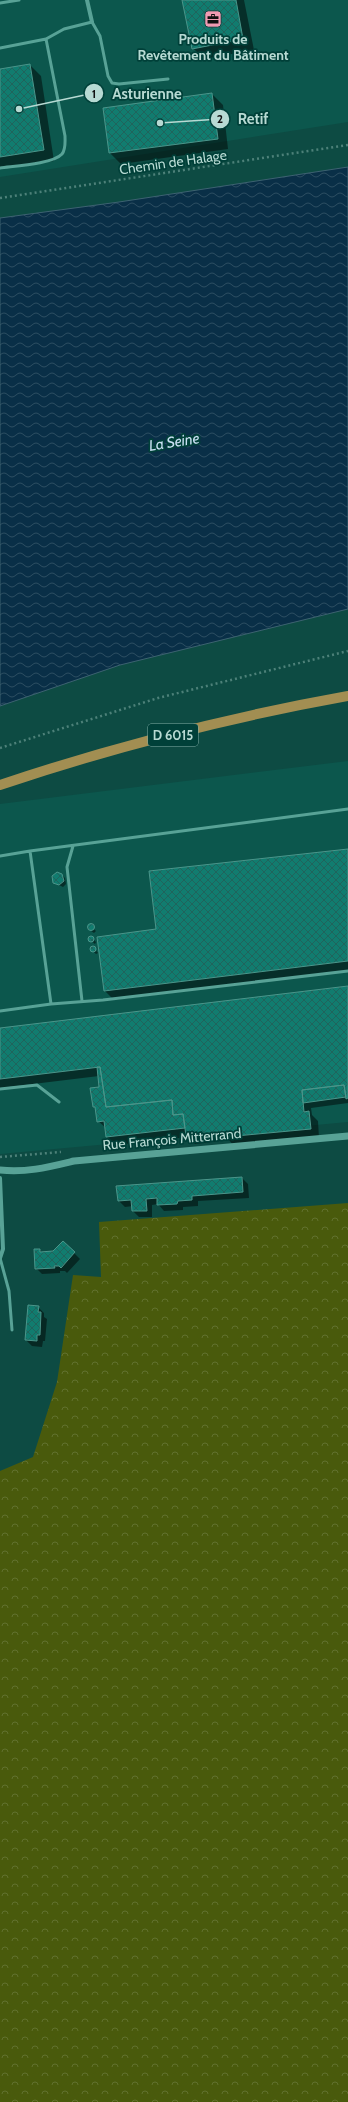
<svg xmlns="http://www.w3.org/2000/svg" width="348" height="2102" font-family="Cabin,sans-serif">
<defs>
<pattern id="forest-crowns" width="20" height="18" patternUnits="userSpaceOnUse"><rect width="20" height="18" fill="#495a0c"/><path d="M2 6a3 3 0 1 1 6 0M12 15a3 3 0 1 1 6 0" fill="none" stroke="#61712e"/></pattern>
<pattern id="water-waves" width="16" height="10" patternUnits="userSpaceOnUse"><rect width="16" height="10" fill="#092f47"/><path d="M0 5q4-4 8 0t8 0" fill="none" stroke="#2b4d61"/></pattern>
<pattern id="building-cross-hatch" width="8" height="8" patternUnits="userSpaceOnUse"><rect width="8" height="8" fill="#117c6f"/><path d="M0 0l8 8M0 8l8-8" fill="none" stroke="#20645c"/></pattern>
</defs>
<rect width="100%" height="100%" fill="#0d4b43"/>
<path fill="#0c574d" d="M0 0H348V122L0 177Z
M348 761V1122L0 1154V804Z"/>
<path fill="url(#forest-crowns)" d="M348 1203V2102H0V1471L33 1457 57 1382 73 1275 101 1277 99 1222Z"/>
<path fill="url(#water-waves)" stroke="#3d6271" d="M348 167V609L120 665 0 706V218L119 202Z"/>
<path fill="#0007" d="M184 0H244L254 50 204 59 193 48Z
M30 65 41 76 54 161 0 169V70Z
M212 94 223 105 228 149 121 164 110 153 104 109Z
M348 850V971L114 1000 105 991 98 938 157 930Z
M62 875 65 878 66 884 63 887 55 883Z
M90 925 96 931 94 933 91 931 89 928Z
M91 937 96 942 95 944 89 939Z
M94 948 98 953 96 954 91 949Z
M348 986V1103L311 1108 312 1115 318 1121 319 1138 234 1146 229 1140 195 1144 188 1137 115 1145 107 1137 106 1128 98 1121 97 1109 94 1106 100 1088 99 1076 0 1088V1029Z
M242 1178 248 1184 249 1198 198 1201V1206L183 1207V1210L164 1211 158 1204 152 1205V1217H139L133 1211V1206L125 1207 119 1201Z
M63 1242 80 1259 67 1273 65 1271H60V1273L42 1274 36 1268 40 1250 42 1252H54Z
M38 1307 44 1313V1317L47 1319 45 1341H43L42 1347 32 1346 26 1340Z"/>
<path fill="url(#building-cross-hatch)" stroke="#4b958a" d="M182 0H236L243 39 192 49Z
M30 64 44 150 0 157V69Z
M212 93 218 139 109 153 103 108Z
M348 849V961L104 991 97 937 156 929 149 871Z
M57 872 62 874 64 881 59 885 53 883 52 876Z
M87.5 927a3.5 3.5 0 1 1 7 0a3.5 3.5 0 1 1-7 0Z
M88 939a3 3 0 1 1 6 0a3 3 0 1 1-6 0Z
M90 949a3 3 0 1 1 6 0a3 3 0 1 1-6 0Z
M348 986V1098L346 1099 344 1085 302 1090 304 1112 309 1111 311 1129 225 1137 224 1131 186 1136 183 1114 173 1115 172 1100 106 1107 100 1067 0 1079V1028Z
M97 1067H100L106 1107 172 1100 173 1115 183 1114 185 1128 106 1137 104 1121 97 1122 95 1107H93L90 1088 99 1087Z
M344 1085 346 1097 303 1103 302 1090Z
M242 1177 243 1192 192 1196V1200L178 1201 177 1204 157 1205V1198L146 1199 147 1211H132L131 1200 118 1201 116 1186Z
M63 1241 75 1252 61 1268 59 1266H54L55 1268 35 1269 34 1249H40V1252L53 1251Z
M28 1305 39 1306 38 1312H41L40 1335H37V1341L25 1340Z"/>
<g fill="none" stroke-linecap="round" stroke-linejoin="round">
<path stroke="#4d8179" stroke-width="2.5" stroke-dasharray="2 3" stroke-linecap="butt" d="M0 198 348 145
M0 748 158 698 348 651
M0 1157 61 1152"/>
<path stroke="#58a296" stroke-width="3" d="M0 3 19 0
M0 48 46 39 64 29 92 22 100 36 108 76 112 83 119 84 168 79
M0 168C14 166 53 164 62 154 66 149 65 142 65 136L46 39
M73 846 67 867 82 1001
M0 856 30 851
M51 1004 30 851 348 809
M0 1011 51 1004 103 1000 348 971
M0 1089 37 1085 59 1102
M0 1258 9 1291 12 1330"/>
<path stroke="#58a296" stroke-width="4" d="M87 0 92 22
M0 1178 3 1249 0 1258"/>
<path stroke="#58a296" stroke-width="7" d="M0 1170C26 1173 49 1167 74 1161L348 1136"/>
<path stroke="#a28e52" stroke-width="10" d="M0 785C113 747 231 717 348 696"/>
</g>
<defs>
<symbol id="office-square" viewBox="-11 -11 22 22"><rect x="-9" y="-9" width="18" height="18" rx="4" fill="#f19ab2" stroke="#004039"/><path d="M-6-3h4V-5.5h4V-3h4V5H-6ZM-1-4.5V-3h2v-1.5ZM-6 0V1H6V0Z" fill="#111"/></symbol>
</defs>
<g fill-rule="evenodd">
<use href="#office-square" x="203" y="9" width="20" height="20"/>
</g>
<g text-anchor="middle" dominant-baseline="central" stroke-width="3.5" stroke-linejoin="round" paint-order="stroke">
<rect fill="#004039" stroke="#80aca5" stroke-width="1" x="148" y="724" width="50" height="22" rx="3"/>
<g font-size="13" font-weight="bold" fill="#b7dad3">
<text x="173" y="735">D 6015</text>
</g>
<g font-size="14" font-weight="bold" fill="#b7dad3" stroke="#004039">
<text x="213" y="39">Produits de<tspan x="213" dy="16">Revêtement du Bâtiment</tspan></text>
</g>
<g font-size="14" fill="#b7dad3" stroke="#004039">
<text transform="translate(173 162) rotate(-8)">Chemin de Halage</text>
<text transform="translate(172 1139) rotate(-5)">Rue François Mitterrand</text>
</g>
<g font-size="15" font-style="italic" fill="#c9e0f3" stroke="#004039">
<text transform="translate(174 442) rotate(-9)">La Seine</text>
</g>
</g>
<path fill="none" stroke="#b7dad3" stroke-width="1.5" d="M19 109L94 93M160 123L220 119"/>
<g fill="#b7dad3" stroke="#004039" stroke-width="1.5">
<circle cx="19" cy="109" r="4"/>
<circle cx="160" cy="123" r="4"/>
<circle cx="94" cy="93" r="10"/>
<circle cx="220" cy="119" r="10"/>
</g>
<g font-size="12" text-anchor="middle" font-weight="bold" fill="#111">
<text x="94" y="98">1</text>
<text x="220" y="123">2</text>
</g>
<g font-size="15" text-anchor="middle" font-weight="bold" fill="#b7dad3" stroke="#004039" stroke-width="3.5" stroke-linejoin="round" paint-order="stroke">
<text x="147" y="99">Asturienne</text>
<text x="253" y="124">Retif</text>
</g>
</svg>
